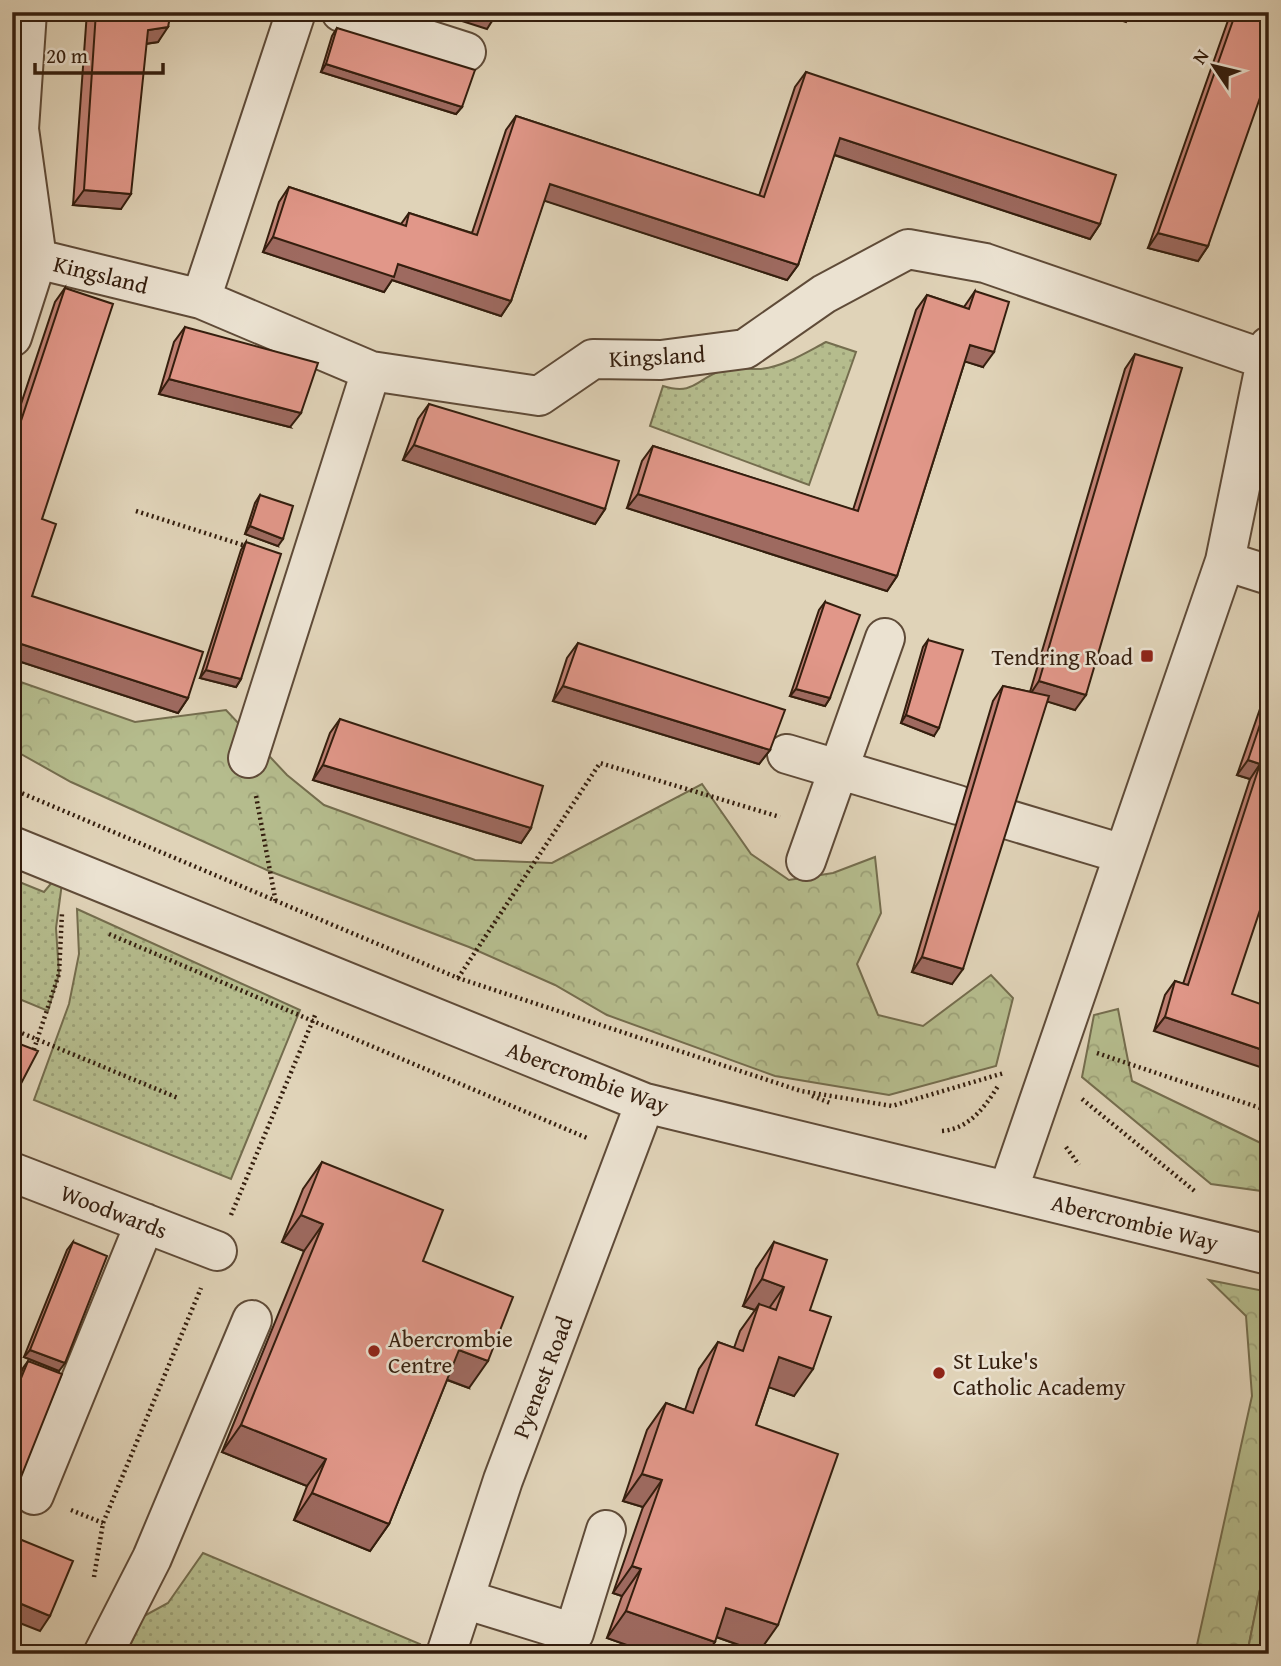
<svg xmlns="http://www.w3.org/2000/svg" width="1281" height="1666" font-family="'Gentium Book Plus',serif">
<defs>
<pattern id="grass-dots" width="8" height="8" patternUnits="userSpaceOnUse" patternTransform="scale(1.75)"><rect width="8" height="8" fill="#b5bc8d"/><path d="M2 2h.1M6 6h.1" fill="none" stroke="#9ca178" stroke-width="1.8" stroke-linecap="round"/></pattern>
<pattern id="forest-crowns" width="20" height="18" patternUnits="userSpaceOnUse" patternTransform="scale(1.75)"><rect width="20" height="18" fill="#b5bc8d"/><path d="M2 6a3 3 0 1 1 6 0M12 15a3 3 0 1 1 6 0" fill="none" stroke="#9ca178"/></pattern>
<pattern id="park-tufts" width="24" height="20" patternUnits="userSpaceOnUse" patternTransform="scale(1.75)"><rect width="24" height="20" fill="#b5bc8d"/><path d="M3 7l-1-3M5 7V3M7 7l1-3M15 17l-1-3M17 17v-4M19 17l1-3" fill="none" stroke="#9ca178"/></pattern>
</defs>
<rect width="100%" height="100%" fill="#e0d3b8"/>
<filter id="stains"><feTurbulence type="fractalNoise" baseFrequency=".00286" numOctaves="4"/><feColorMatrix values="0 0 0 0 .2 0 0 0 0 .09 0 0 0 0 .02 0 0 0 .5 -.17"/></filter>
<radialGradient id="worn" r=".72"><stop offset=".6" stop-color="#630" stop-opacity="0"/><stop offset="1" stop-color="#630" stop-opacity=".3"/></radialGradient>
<path fill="url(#grass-dots)" stroke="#746d4e" stroke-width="2" d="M826 342 856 352 809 485 650 426 663 386C695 396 697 378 723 370 736 365 748 370 761 369 785 366 805 353 826 342Z
M64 868 56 928 59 974 48 1011 12 996V879L44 892Z
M77 909 300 1010 231 1179 34 1100 69 1004 79 954Z
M203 1553 420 1644 417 1654H126L144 1616 168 1603Z"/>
<path fill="url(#forest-crowns)" stroke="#746d4e" stroke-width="2" d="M12 679 135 722 226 710 287 775 324 805 475 860 552 863 702 784 751 854 789 880 833 873 875 857 881 913 857 964 878 1015 923 1026 991 975 1013 998 996 1066 889 1095 775 1076 607 1015 555 985 469 947 269 871 71 782 12 749Z
M1118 1009 1132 1081 1269 1147V1192L1211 1184 1082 1077 1094 1015Z
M1209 1280 1269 1292V1545L1247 1654H1195L1252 1396 1246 1316Z"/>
<path fill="url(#park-tufts)" stroke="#746d4e" stroke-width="2" d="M1269 1545V1654H1247Z"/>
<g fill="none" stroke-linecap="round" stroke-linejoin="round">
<defs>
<path id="minor" d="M27 12 19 129 37 259 201 299 371 371 539 396 593 359 661 360 745 349 824 294 908 249 985 263 1264 359
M341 12 466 52
M201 299 296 12
M12 337 37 259
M1225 561 1269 575
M787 754 958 805
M248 758 371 371
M1006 819 1123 854
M12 846 645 1103 1269 1255
M806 861 885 638
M12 1172 217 1251
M1008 1191 1225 561 1269 346
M34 1495 145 1223
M464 1599 574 1633 606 1530
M103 1654 152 1558 252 1320
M446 1654 503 1480 645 1103"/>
</defs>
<use href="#minor" stroke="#5f4b38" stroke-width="42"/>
<path stroke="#341e0e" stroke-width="4.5" stroke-dasharray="2 3.5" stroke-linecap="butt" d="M136 511 249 547
M12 789 458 978 801 1091 892 1106 1004 1073
M256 796 276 903
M109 934 587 1138
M458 978 600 763 780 817
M12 1029 178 1098
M1097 1053 1269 1111
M32 1055 59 974 62 913
M812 1096 830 1103
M1082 1099 1197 1193
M942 1131C969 1129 985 1107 998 1086
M1066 1147 1079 1165
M231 1215 316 1013
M71 1510 103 1523
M94 1577 103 1523 201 1288"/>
<use href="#minor" stroke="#ebe2d1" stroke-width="38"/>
</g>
<path fill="#c28276" stroke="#341e0e" stroke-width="2" d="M87 12H171L158 42 146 44 121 209 73 205Z
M1231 12H1269L1208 246 1198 261 1148 248Z
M337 28 462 107 456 114 321 72 332 36Z
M806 72 1100 224 1090 239 834 155 798 265 787 280 544 200 511 301 501 316 392 280 384 292 263 252 279 202 289 187 401 224 409 213 472 233 506 130 516 116 759 196 795 87Z
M65 288 42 519 32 596 188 698 178 713 12 659V431L55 302Z
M975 291 983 367 965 361 897 576 887 591 627 508 642 461 653 446 853 510 916 310 927 295 964 307Z
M185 327 290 427 159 394 174 342Z
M1135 354 1075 710 1047 701 952 984 912 972 993 701 1003 686 1030 692 1125 369Z
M429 404 605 509 595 524 403 460 418 419Z
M260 495 278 546 245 534 255 503Z
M246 542 241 679 236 687 200 678 241 550Z
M825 602 830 698 825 706 790 696 819 610Z
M928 640 934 736 901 723 923 647Z
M578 643 770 750 759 764 553 701 567 658Z
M1269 683V883L1154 1031 1165 995 1175 981 1183 984 1250 779 1237 775Z
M340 719 531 828 521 843 313 780 330 733Z
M322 1162 423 1261 469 1388 447 1380 389 1524 370 1551 294 1520 307 1486 222 1452 304 1251 282 1242 303 1189Z
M73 1242 59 1371 24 1357 67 1250Z
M774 1242 810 1310 794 1396 769 1387 756 1425 759 1652 716 1637 706 1654H652L607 1638 622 1596 613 1593 643 1507 623 1501 647 1430 666 1403 685 1410 699 1369 718 1342 734 1348 740 1331 755 1310 743 1306 756 1269Z
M28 1361 13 1490H12V1394L23 1368Z"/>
<path fill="#9e6a60" stroke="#341e0e" stroke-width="2" d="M434 12H464L492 21 487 29Z
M1098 12H1133L1126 22Z
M168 27 158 42 137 45 148 30Z
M326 64 462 107 456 114 321 72Z
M840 138 1100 224 1090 239 829 153Z
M550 184 798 265 787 280 539 199Z
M84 190 131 194 121 209 73 205Z
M1158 233 1208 246 1198 261 1148 248Z
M273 237 398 264 511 301 501 316 392 280 384 292 263 252Z
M970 345 994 352 983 367 960 360Z
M169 379 301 413 290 427 159 394Z
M414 445 605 509 595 524 403 460Z
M638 494 897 576 887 591 627 508Z
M250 526 283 539 278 546 245 534Z
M12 641 188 698 178 713 12 659Z
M206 670 241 679 236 687 200 678Z
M1039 681 1086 695 1075 710 1029 696Z
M563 686 770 750 759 764 553 701Z
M796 689 830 698 825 706 790 696Z
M906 715 939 728 934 736 901 723Z
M1248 760 1260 764 1250 779 1237 775Z
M323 765 531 828 521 843 313 780Z
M922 957 963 969 952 984 912 972Z
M1165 1017 1269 1052V1070L1154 1031Z
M301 1215 323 1224 304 1251 282 1242Z
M762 1279 784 1287 765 1314 759 1304 755 1310 743 1306Z
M30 1350 65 1363 59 1371 24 1357Z
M459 1350 488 1361 469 1388 440 1377Z
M779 1357 813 1369 794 1396 760 1384Z
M241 1425 326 1459 307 1486 222 1452Z
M642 1474 662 1480 643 1507 623 1501Z
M12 1480 19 1482 13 1490H12Z
M312 1493 389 1524 370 1551 294 1520Z
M632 1566 641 1569 622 1596 613 1593Z
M12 1600 50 1616 40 1631 12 1620Z
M726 1608 778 1625 759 1652 708 1634Z
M626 1611 715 1642 706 1654H652L607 1638Z"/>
<path fill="#e19789" stroke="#341e0e" stroke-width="2" d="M96 12H171L168 27 148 30 131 194 84 190Z
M464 12H495L492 21Z
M1236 12H1269V72L1208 246 1158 233Z
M337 28 475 70 462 107 326 64Z
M806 72 1116 175 1100 224 840 138 798 265 550 184 511 301 398 264 394 277 273 237 289 187 406 226 409 213 477 235 516 116 764 197Z
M65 288 113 304 42 519 56 524 32 596 203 652 188 698 12 641V448Z
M975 291 1009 302 994 352 970 345 897 576 638 494 653 446 858 511 927 295 969 309Z
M185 327 318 363 301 413 169 379Z
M1135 354 1182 368 1086 695 1039 681Z
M429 404 619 461 605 509 414 445Z
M260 495 293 506 283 539 250 526Z
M246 542 281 554 241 679 206 670Z
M825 602 860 615 830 698 796 689Z
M928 640 963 650 939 728 906 715Z
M578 643 785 710 770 750 563 686Z
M1003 686 1049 696 963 969 922 957Z
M1269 698V883L1232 994 1269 1007V1052L1165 1017 1175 981 1188 985 1260 764 1248 760Z
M340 719 543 786 531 828 323 765Z
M12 1041 38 1051 14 1097 12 1096Z
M322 1162 443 1210 423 1261 513 1297 488 1361 459 1350 389 1524 312 1493 326 1459 241 1425 323 1224 301 1215Z
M73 1242 107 1256 65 1363 30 1350Z
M774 1242 827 1260 810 1310 831 1317 813 1369 779 1357 756 1425 838 1454 778 1625 726 1608 715 1642 626 1611 641 1569 632 1566 662 1480 642 1474 666 1403 693 1413 718 1342 743 1351 759 1304 776 1310 784 1287 762 1279Z
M28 1361 62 1374 19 1482 12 1480V1400Z
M12 1536 73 1561 50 1616 12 1600Z"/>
<g fill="#8f2418" stroke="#ebe2d1" stroke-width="2.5">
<rect x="1140" y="649" width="14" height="14" rx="3.5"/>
<circle cx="374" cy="1351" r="7"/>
<circle cx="939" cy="1373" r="7"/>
</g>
<g text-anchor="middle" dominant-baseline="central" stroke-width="5" stroke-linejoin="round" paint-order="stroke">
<g font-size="23" fill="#341e0e" stroke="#ebe2d1">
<text transform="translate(101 274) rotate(14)">Kingsland</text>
<text transform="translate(657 356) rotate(-3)">Kingsland</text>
<text transform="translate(588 1077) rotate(20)">Abercrombie Way</text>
<text transform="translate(114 1211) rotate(21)">Woodwards</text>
<text transform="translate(1135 1222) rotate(14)">Abercrombie Way</text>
<text transform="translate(542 1377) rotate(-69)">Pyenest Road</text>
</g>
<g font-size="23" fill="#341e0e" stroke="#ebe2d1" text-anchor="start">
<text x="1133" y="656" text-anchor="end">Tendring Road</text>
<text x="388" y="1338">Abercrombie<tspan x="388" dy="26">Centre</tspan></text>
<text x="953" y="1360">St Luke's<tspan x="953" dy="26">Catholic Academy</tspan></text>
</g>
</g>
<rect width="1281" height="1666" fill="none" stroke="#e0d3b8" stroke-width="42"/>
<rect x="14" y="14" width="1253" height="1638" fill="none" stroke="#341e0e" stroke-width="3.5"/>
<rect x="21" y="21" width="1239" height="1624" fill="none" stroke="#341e0e" stroke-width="2"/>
<g transform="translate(1214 66) rotate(305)" stroke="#ebe2d1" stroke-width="5" paint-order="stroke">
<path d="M0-5L12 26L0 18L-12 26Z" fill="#341e0e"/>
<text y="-10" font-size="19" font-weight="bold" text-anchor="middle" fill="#341e0e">N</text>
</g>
<path d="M35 63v10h128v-10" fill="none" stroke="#341e0e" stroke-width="3.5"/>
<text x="46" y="63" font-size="21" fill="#341e0e" stroke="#ebe2d1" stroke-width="5" paint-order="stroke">20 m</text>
<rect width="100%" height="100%" filter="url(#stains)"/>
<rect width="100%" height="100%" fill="url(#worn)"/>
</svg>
